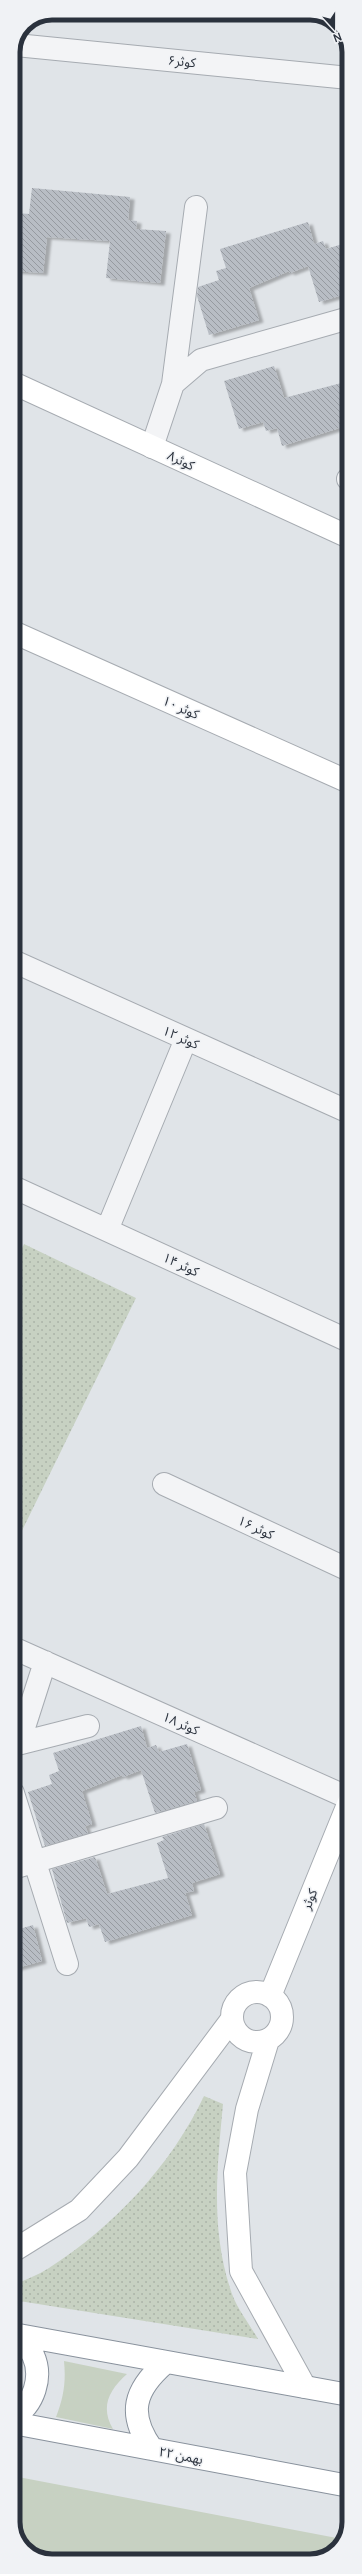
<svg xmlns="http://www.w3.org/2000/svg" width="362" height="2574" font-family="Manrope,'Noto Sans Arabic',sans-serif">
<defs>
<pattern id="park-dots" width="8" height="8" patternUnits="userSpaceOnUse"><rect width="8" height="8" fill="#c7d1c2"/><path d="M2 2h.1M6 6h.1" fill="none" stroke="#abb4a8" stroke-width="1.8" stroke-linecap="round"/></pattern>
<pattern id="building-back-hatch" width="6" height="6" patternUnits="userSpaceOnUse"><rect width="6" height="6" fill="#b8bdc4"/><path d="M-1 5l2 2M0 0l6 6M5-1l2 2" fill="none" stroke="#969aa0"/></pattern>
<filter id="shadow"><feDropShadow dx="4.5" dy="2.5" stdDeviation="1" flood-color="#0004"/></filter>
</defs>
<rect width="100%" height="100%" fill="#e0e4e8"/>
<path fill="#c7d1c2" d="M64 2361 127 2374C109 2390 100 2407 113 2429L56 2417C64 2397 66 2381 64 2361Z
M13 2476 342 2539 339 2548 315 2561H47L25 2550 13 2527Z"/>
<path fill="url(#park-dots)" d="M24 1244 136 1298 13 1549V1268Z
M204 2096 223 2104C217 2169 210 2231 232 2294 238 2310 250 2325 258 2339L13 2300V2285C25 2280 38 2275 49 2268 113 2227 171 2166 204 2096Z"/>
<path fill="url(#building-back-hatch)" filter="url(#shadow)" d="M32 188 130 197 128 220 137 221 136 229 166 231 160 283 106 278 110 241 47 237 43 273 13 271V221H16L17 213 29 214Z
M308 222 314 244 323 241 326 249 349 242V293L319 302 308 266 290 273 289 271 249 288 259 320 209 335 197 296 198 287 219 280 216 271 226 268 220 249Z
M274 366 284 398 349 381V425L282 446 277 428 266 431 263 422 239 429 224 381Z
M141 1726 147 1748 156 1745 159 1752 187 1744 201 1790 194 1792 197 1801 155 1813 141 1770 123 1777 122 1775 82 1791 92 1824 85 1826 88 1833 45 1846 28 1792 52 1784 49 1775 59 1771 53 1753Z
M204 1824 220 1874 192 1883 194 1891 185 1893 192 1915 105 1942 99 1924 89 1927 86 1918 67 1923 52 1869 95 1857 107 1894 168 1878 157 1843 164 1840 162 1837Z
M33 1925 42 1961 13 1969V1931Z"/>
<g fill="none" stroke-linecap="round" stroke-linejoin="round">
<defs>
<path id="street" d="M16 45 349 78
M173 384 196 207
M152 447 173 384 201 360 349 318
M348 479H349
M13 961 349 1112
M13 1187 349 1341
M107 1230 186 1039
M164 1484 349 1570
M13 1648 349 1798
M19 1743 45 1662
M13 1745 88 1726
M13 1793 67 1964
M13 1868 216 1808"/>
<path id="secondary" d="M13 383 349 537
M13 632 349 782
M232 2017a25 25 0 1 1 50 0a25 25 0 1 1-50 0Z
M270 1996 349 1802
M268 2040 247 2109 235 2173 241 2271 305 2387
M13 2251 79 2210 128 2158 232 2019"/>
<path id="highway" d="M13 2334 349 2395
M13 2417C34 2405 43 2377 33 2355 29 2348 22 2341 18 2335
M13 2423 349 2486
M152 2449C127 2414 134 2390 165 2363"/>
</defs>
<use href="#street" stroke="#a6abb1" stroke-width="24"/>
<use href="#secondary" stroke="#a6abb1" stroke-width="24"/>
<use href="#highway" stroke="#89929d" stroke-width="24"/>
<use href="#street" stroke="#f3f4f6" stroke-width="22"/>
<use href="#secondary" stroke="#fff" stroke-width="22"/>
<use href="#highway" stroke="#fff" stroke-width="22"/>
</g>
<g text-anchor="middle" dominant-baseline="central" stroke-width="3" stroke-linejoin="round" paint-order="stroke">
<g font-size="13" fill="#2b323d" stroke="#f0f2f5">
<text transform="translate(182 61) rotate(6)">کوثر۶</text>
<text transform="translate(181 460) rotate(25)">کوثر۸</text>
<text transform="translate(181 707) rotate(24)">کوثر ۱۰</text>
<text transform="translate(181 1037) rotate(24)">کوثر ۱۲</text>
<text transform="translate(181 1264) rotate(25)">کوثر ۱۴</text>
<text transform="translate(256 1527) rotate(25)">کوثر ۱۶</text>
<text transform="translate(181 1723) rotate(24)">کوثر ۱۸</text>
<text transform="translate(309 1899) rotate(-68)">کوثر</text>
<text transform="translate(181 2455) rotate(11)">۲۲ بهمن</text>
</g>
</g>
<path d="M0 0H362V2574H0ZM52 20H310A32 32 0 0 1 342 52V2522A32 32 0 0 1 310 2554H52A32 32 0 0 1 20 2522V52A32 32 0 0 1 52 20Z" fill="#f0f2f5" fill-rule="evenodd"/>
<path fill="none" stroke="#2b323d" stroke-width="5" d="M52 20H310A32 32 0 0 1 342 52V2522A32 32 0 0 1 310 2554H52A32 32 0 0 1 20 2522V52A32 32 0 0 1 52 20Z"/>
<g transform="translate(334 28) rotate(159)" stroke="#f0f2f5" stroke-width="3" paint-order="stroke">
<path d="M0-3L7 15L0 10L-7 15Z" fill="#2b323d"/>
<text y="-6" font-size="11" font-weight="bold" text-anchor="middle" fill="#2b323d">N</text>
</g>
</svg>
